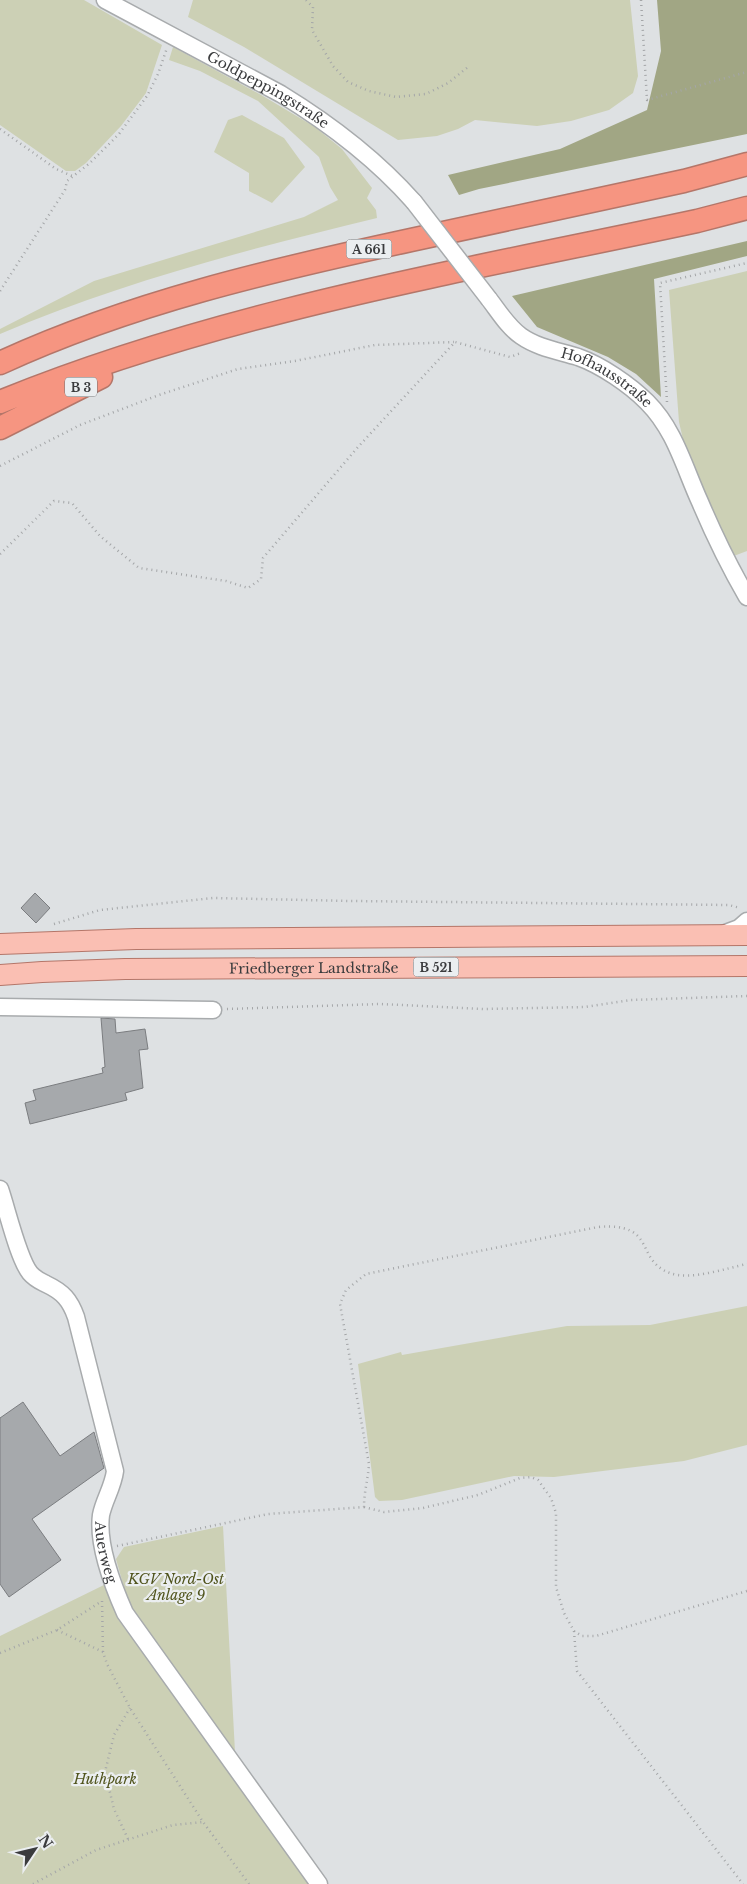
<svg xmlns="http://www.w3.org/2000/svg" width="747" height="1884" font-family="'Libre Baskerville',serif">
<rect width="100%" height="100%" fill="#dee1e3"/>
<path fill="#ccd0b5" d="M0 0H84L162 45 146 93 121 126 86 163 75 171H66L0 125Z
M193 0H630L638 76 633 93 609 110 571 121 537 126 475 120 458 129 437 136 398 140 244 47 188 17Z
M173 47 263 96 315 127 342 149 372 188 367 198 376 210 377 218C249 249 122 282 0 334V329L94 281 304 217 338 200 330 187 319 157 258 101 200 71 169 60Z
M242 115 284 138 305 167 272 203 249 191V173L214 152 228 120Z
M747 271V551L731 557 685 448 679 422 669 290Z
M747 1306V1445L684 1461 554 1477 514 1476 402 1500 379 1501 375 1497 358 1364 401 1352 402 1355 567 1326 650 1325Z
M223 1526 235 1752 130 1609 116 1559 124 1547Z
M106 1584 118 1619 310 1884H0V1636Z"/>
<path fill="#a1a684" d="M657 0H747V134L479 189 459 195 448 175 560 149 647 110 661 51Z
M747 241V256L654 279 661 397 636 374 608 357 537 327 512 296Z"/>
<path fill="#a6a9ac" stroke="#7b7d80" d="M35 893 50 908 36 923 21 908Z
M101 1018 115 1019 116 1033 145 1029 148 1049 139 1050 143 1088 125 1093 127 1100 30 1124 25 1103 36 1100 33 1090 103 1073 102 1068 105 1067Z
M23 1402 60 1456 94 1432 104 1468 32 1519 61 1560 9 1597 0 1584V1418Z"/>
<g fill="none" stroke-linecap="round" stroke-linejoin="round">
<defs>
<g id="minor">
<path id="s1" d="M105 0 281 94C330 124 376 159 414 202"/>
<path id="s2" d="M489 299C499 312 508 327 521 336 538 348 559 351 578 357 601 365 630 385 647 402 675 430 684 467 700 502 714 535 729 566 747 597"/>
<path d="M723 934 739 928 747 921"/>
<path d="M0 1007 213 1010"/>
<path id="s3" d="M0 1189C7 1209 18 1258 30 1273 35 1279 40 1281 46 1284 63 1292 70 1300 76 1317L115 1471C113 1487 104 1500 101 1515 97 1545 113 1586 125 1613L319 1884"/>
</g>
<g id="major">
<path d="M0 944 136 939 747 935"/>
<path id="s4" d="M0 975 42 972 125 969 747 966"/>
</g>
<path id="highway" d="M0 363C130 303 272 270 411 240 502 220 593 201 684 181L747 164
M0 402C223 311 463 271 697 221L747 208
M0 428 101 377"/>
</defs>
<use href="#minor" stroke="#a8abad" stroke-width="19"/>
<use href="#major" stroke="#b47669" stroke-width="22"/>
<use href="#highway" stroke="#b47669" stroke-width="25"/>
<path stroke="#a4a6a8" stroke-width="2.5" stroke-dasharray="1 4" stroke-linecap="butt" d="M306 0 313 7 312 30 333 66 348 82 369 91 396 97 426 94 448 83 468 67
M641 0 647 100 747 72
M0 129 56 169 72 176
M0 291 65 190 67 181 90 163 119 134 147 96 158 74 167 48
M667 402 660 283 747 263
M0 466 80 425 159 395 238 369 295 361 375 345 454 342
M0 554 54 501 72 503 100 536 139 568 226 581 248 588 261 579 263 558 358 447 455 342 510 357 521 353
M54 924 100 910 213 898 351 901 729 905 740 908
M227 1009 380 1004 483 1009 585 1007 631 1000 747 996
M364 1507 384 1512 423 1508 478 1495 520 1478 531 1477 538 1480 551 1498 556 1513V1587L564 1613 574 1631 582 1636H596L747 1591
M117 1546 268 1514 364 1507C364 1492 368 1479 369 1464L340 1304 346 1290 366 1274 598 1227C658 1222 634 1260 670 1273 690 1281 727 1268 747 1264
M102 1601 103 1652 107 1664 130 1708 203 1822 249 1884
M57 1630 103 1652
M574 1631 577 1671 743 1884
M0 1653 57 1630 102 1601
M128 1839 114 1809 105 1772 114 1735 130 1708
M33 1884 96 1850 173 1825 203 1822"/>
<use href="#minor" stroke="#fff" stroke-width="16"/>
<use href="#major" stroke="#fabfb3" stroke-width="20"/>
<use href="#highway" stroke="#f69581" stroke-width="22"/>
<defs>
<path id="minor-bridge" d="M414 202 489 299"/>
</defs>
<use href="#minor-bridge" stroke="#a8abad" stroke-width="19" stroke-linecap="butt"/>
<use href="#minor-bridge" stroke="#fff" stroke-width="16"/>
</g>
<g text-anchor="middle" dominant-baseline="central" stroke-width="4.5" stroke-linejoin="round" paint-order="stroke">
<g fill="#ebeef0" stroke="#6f7173" stroke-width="1">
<rect x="346.5" y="239.5" width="45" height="19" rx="4"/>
<rect x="65" y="377.5" width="32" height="19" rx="4"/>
<rect x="413.5" y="957.5" width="45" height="19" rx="4"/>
</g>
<g font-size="12" font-weight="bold" fill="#3a3b3d">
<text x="369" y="249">A 661</text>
<text x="81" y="387">B 3</text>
<text x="436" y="967">B 521</text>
</g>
<g font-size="14" fill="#3a3b3d" stroke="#ebeef0">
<text stroke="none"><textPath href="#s1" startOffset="186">Goldpeppingstraße</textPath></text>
<text stroke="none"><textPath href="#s2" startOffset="145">Hofhausstraße</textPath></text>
<text stroke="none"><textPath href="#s4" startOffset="314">Friedberger Landstraße</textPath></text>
<text stroke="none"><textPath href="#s3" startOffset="398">Auerweg</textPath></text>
</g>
<g font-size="14" font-style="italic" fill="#50541d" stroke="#ebeef0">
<text x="176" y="1579">KGV Nord-Ost<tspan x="176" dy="16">Anlage 9</tspan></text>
<text x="105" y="1779">Huthpark</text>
</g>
</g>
<g transform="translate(35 1849) rotate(55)" stroke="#ebeef0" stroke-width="4" paint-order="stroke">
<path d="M0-4L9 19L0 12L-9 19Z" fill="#3a3b3d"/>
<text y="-8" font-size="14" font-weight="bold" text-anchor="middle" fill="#3a3b3d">N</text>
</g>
</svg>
